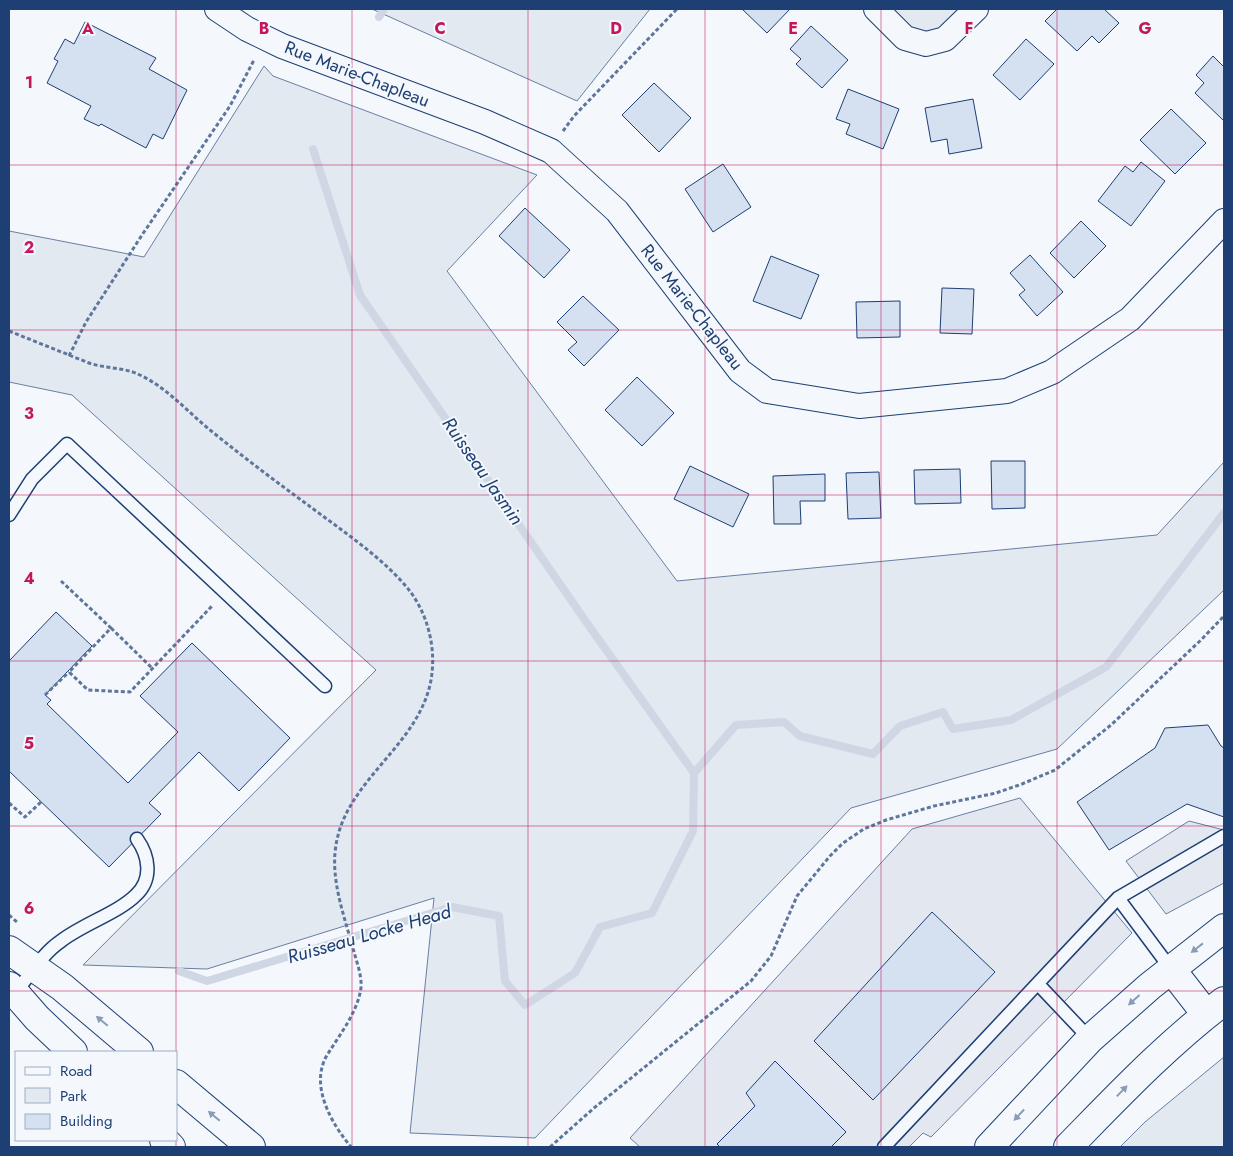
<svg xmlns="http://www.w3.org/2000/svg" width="1233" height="1156" font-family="Jost,sans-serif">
<rect width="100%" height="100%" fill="#f4f7fb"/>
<path fill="#e3e9f0" stroke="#687fa3" d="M372 9H650L577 101Z
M876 9H976L926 44Z
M264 66 273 76 537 175 447 271 677 581 1157 535 1224 462V590L1057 749 851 808 535 1138 410 1133 434 898 207 969 83 965 376 670 72 395 9 382V231L144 257Z
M1224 1057V1147H1120L1145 1122Z"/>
<path fill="#e3e8f0" stroke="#687fa3" d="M1020 798 1132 933 931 1137 923 1133 909 1147H640L630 1138 912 829Z
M1189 821 1224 830V883L1166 914 1126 861Z"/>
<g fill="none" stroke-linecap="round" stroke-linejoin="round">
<path stroke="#cfd7e4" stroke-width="8" d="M379 17 384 9
M313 149 360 295 589 626 694 773
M179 971 207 981 452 907 499 916 505 981 525 1005 575 973 600 927 652 913 693 831 694 773 736 725 784 722 800 736 873 754 900 726 943 712 953 729 1011 720 1106 667 1224 513"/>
</g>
<path fill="#d5e0f0" stroke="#1d3f73" d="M742 9H790L767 33Z
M1057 9H1104L1119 23 1099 43 1092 36 1077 51 1045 21Z
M85 22 156 58 149 69 187 90 163 139 153 134 146 148 101 124 99 126 84 119 91 106 47 83 58 61 54 59 65 39 74 44Z
M811 26 848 60 822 88 796 64 801 59 790 49Z
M1026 39 1054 64 1020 100 993 75Z
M1213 56 1224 67V121L1195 93 1204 83 1196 75Z
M654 83 691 118 659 152 622 115Z
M848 89 899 109 883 149 846 134 850 124 836 119Z
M973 99 982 148 949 154 947 139 931 142 925 108Z
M1171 109 1206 143 1175 174 1140 140Z
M1141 162 1165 181 1131 226 1098 201 1125 166 1133 172Z
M723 164 751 207 713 232 685 189Z
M525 208 570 250 544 278 499 236Z
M1081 221 1106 246 1074 278 1050 253Z
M1030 255 1063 292 1037 316 1019 295 1025 290 1010 273Z
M771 256 819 275 801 319 753 301Z
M942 288 974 289 972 334 940 333Z
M583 296 619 330 584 366 568 350 577 342 557 322Z
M900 301V337L857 338 856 302Z
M637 377 674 413 642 446 605 410Z
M991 461H1025V508L992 509Z
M690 466 749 494 733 527 674 499Z
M960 469 961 503 915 504 914 470Z
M879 472 881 518 848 519 846 473Z
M825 474V501H800L801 524H774L773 476Z
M56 612 92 646 45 695 51 700 47 704 128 783 178 732 140 696 192 643 290 738 239 791 199 752 149 803 161 814 109 867 9 771V661Z
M1208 725 1221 746 1224 748V817L1187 804 1109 850 1077 802 1155 748 1165 728Z
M932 912 995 972 873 1100 814 1041Z
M775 1061 846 1132 831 1147H720L717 1144 755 1106 746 1093Z"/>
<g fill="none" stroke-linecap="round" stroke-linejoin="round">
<defs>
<path id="service" d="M9 515 32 479 67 444 325 686
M1118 898 1171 969
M1038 984 1090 1039
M15 993C30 975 42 954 61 941 83 924 118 913 136 895 153 879 149 856 137 839
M884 1147 1118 898 1224 836"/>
<path id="minor" d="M217 9 247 29 282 46 485 122 551 151 617 211 740 371 767 391 859 406 1007 391 1052 372 1130 319 1224 221
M876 9 905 38 926 44 945 39 976 9"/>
<path id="tertiary" d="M9 950 62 987 139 1052
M9 986 37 1018 73 1052
M176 1084 251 1147
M164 1140 171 1147"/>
<path id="secondary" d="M1171 969 1206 1014
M989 1147 1090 1039 1150 986 1224 928
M1068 1147C1118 1096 1167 1044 1224 1001"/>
</defs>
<use href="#service" stroke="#1d3f73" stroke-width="15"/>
<use href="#minor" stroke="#1d3f73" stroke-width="26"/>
<use href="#tertiary" stroke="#1d3f73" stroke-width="30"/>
<use href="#secondary" stroke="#1d3f73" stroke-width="30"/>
<path stroke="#5e769c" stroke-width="3" stroke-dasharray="4 2.5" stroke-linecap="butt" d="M563 131 574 116 677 9
M9 331 89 363C106 369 126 367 142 376 168 389 188 412 210 430 242 456 275 481 308 505 341 530 388 561 412 594 430 620 437 654 430 685 415 748 346 781 336 845 330 880 345 918 354 952 357 963 362 976 361 988 357 1014 339 1035 326 1057 310 1087 332 1124 351 1147
M69 356 86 322 142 235 230 106 254 60
M61 581 111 628 69 672 88 690 130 692 212 606
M111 628 152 668
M45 695 69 672
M9 803 25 817 41 802
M9 915 18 923
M550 1147 594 1108 751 981 771 956 797 896 830 856 843 843 864 829 886 820 934 806 996 793 1022 784 1055 770 1111 725 1201 640 1224 616"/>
<use href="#service" stroke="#f4f7fb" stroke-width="12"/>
<use href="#minor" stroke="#f4f7fb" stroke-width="24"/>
<use href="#tertiary" stroke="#f4f7fb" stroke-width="28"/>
<use href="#secondary" stroke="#f4f7fb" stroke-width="28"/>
</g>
<defs><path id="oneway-solid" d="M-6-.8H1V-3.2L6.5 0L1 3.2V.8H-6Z" transform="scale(1.25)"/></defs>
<g fill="#889bb7">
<use href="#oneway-solid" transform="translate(1197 948) rotate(142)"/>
<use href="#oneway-solid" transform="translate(1134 1000) rotate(138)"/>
<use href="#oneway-solid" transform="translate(102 1021) rotate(-140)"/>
<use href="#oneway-solid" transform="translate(1122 1091) rotate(-46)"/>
<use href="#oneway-solid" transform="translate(1019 1115) rotate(133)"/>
<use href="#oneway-solid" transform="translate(214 1116) rotate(-140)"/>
</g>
<path fill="none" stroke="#c2185b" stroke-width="1" stroke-opacity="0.55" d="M176 9V1052M352 9V1147M528 9V1147M705 9V1147M881 9V1147M1057 9V1147M9 165H1224M9 330H1224M9 495H1224M9 661H1224M9 826H1224M9 991H1224M176 1140V1147"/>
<g text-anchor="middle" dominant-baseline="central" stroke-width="4" stroke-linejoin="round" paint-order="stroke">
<g font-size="18" fill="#1d3f73" stroke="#f4f7fb">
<text transform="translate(357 74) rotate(21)">Rue Marie-Chapleau</text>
<text transform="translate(692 307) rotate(52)">Rue Marie-Chapleau</text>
</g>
<g font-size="19" font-style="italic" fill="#1d3f73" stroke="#f4f7fb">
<text transform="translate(483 471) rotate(55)">Ruisseau Jasmin</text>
<text transform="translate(369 934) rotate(-16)">Ruisseau Locke Head</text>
</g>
</g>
<g font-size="16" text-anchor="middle" font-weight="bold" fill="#c2185b" stroke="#f4f7fb" stroke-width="4" stroke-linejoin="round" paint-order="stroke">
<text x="88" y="34">A</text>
<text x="264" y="34">B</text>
<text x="440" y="34">C</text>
<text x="616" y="34">D</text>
<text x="793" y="34">E</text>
<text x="969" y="34">F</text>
<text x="1145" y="34">G</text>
<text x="29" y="88">1</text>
<text x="29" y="253">2</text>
<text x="29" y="419">3</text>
<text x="29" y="584">4</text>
<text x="29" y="749">5</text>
<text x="29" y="914">6</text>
</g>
<rect width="1233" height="1156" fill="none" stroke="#1d3f73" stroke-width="20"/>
<rect x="15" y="1051" width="162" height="90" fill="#f4f7fb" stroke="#9eadc5"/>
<rect x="25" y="1067" width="25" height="8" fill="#f4f7fb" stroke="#9eadc5"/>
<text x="60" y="1076" font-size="15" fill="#1d3f73">Road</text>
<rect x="25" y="1088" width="25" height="15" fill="#e3e9f0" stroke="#9eadc5"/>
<text x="60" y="1101" font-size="15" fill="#1d3f73">Park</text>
<rect x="25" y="1114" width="25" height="15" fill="#d5e0f0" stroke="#9eadc5"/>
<text x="60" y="1126" font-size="15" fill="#1d3f73">Building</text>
</svg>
